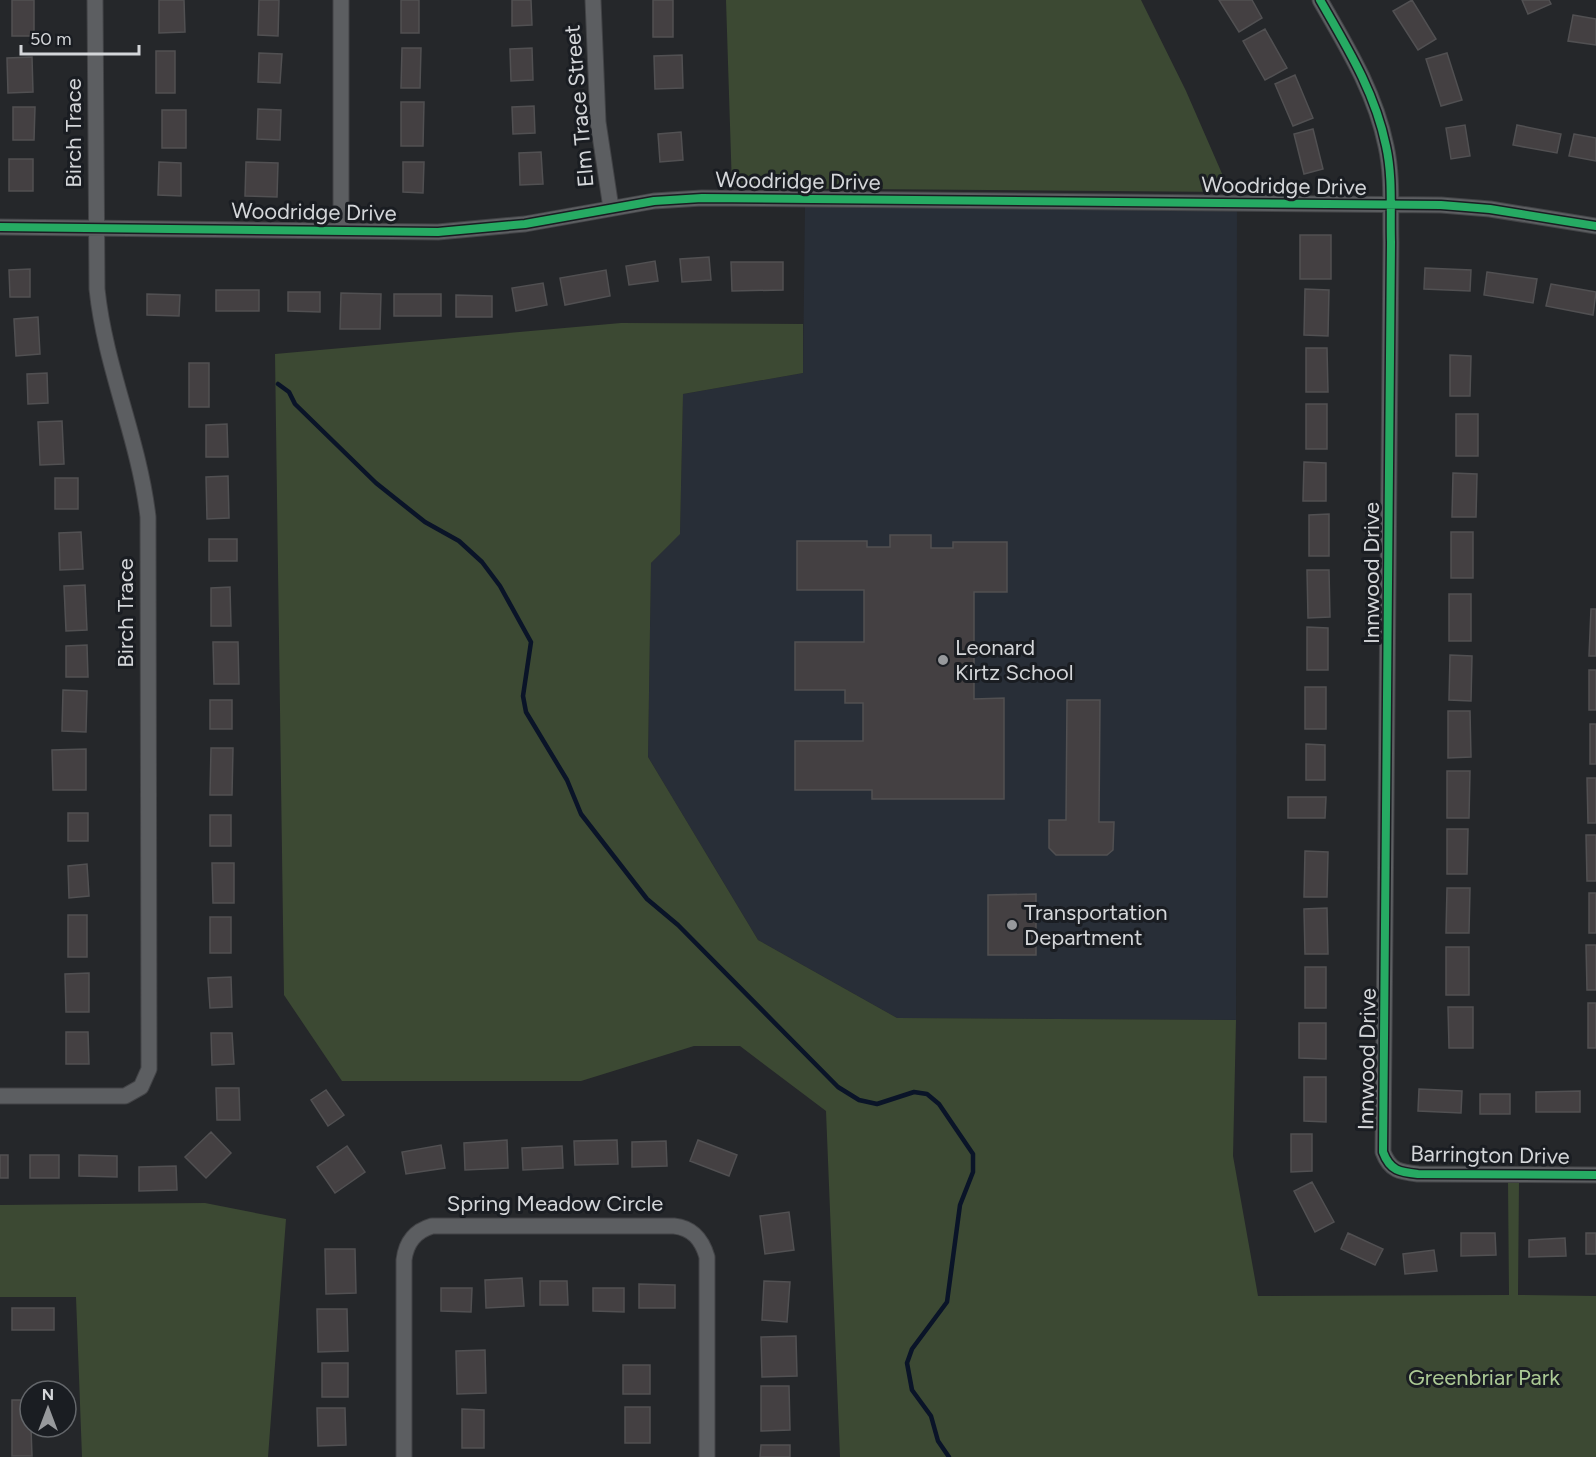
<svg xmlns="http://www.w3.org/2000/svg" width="1596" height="1457" font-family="Figtree,sans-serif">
<rect width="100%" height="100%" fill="#25272a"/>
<path fill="#282e37" d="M1237 203 1236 1020 897 1018 758 940 648 757 651 563 680 533 683 394 803 373 805 206Z"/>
<path fill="#3c4933" d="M726 0H1141L1186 91 1230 192 732 188Z
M621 323 803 324V373L683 394 680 534 651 563 648 757 758 940 897 1018 1236 1020 1233 1156 1258 1296 1509 1295 1508 1180H1519L1518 1295 1596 1296V1457H840L826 1111 740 1046H694L581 1081H342L284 995 275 354Z
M205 1203 286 1219 268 1457H82L76 1297H0V1205Z"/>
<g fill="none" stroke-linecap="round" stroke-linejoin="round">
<path stroke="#0a1428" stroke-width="4.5" d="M278 384 289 392 295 404 376 483 425 522 459 541 482 562 500 586 531 642 523 696 526 712 567 780 581 814 647 899 678 925 838 1087 859 1100 877 1104 914 1092 927 1094 939 1104 973 1154V1172L960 1205 947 1302 912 1349 907 1363 912 1390 931 1416 938 1441 949 1457"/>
</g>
<path fill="#444042" stroke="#515052" stroke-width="1.5" d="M12 0H34V36H12Z
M159 0H184L185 32 159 33Z
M259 0H279L278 36 258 35Z
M401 0H419V33H401Z
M512 0H531L532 25 512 26Z
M653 0H673V37H653Z
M1219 0H1252L1262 18 1239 32Z
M1412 0 1436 39 1418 50 1393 11Z
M1522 0H1549L1551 4 1528 14Z
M1573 15 1596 19V45L1568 41Z
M1265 29 1287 68 1265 80 1243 41Z
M402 48H421L420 88H401Z
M532 48 533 80 511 81 510 49Z
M156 51H175V93H156Z
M259 53 282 54 280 83 258 82Z
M1447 53 1462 100 1441 106 1426 59Z
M682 55 683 88 655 89 654 56Z
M32 57 33 92 8 93 7 58Z
M1295 75 1313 118 1293 126 1275 84Z
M401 102H424L423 146H401Z
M534 106 535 133 513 134 512 107Z
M13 107H35L34 140H13Z
M258 109 281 110 280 140 257 139Z
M162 110H186V148H162Z
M1465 125 1470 156 1451 159 1446 128Z
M1517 125 1561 134 1557 153 1513 145Z
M1313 129 1323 169 1304 174 1294 134Z
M681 132 683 160 660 162 658 134Z
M1574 134 1596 138V161L1569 156Z
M541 152 543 184 520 185 519 153Z
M9 159H33V191H9Z
M159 162 181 163V196L158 195Z
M246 162 278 163 277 197 245 196Z
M403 162H424L423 193 403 192Z
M1300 235H1331V279H1300Z
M709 257 711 280 682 282 680 259Z
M655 261 658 281 629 285 626 266Z
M731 262H783V290L732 291Z
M1425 268 1471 270 1470 291 1424 289Z
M30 269V297H10L9 270Z
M606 270 610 296 565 305 560 278Z
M1487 272 1537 279 1533 303 1484 295Z
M543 283 547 305 516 311 512 288Z
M1551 284 1596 292 1593 315 1546 306Z
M1305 289 1329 290 1328 336 1304 335Z
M216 290H259V311H216Z
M288 292H320V312L288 311Z
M341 293 381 294 380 329H340Z
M147 294 180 295 179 316 147 315Z
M394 294H441V316H394Z
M456 295 492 296V317H456Z
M38 317 40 354 16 356 14 319Z
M1306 348H1327L1328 392H1306Z
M1450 355 1471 356 1470 396H1450Z
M189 363H209V407H189Z
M47 373 48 403 28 404 27 374Z
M1306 404H1327V449H1306Z
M1456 414H1478V456H1456Z
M62 421 64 464 40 465 38 422Z
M227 424 228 457H206V425Z
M1304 462 1326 463V501H1303Z
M1453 473 1477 474 1476 517H1452Z
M228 476 229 518 207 519 206 477Z
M55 478H78V509H55Z
M1329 514V556H1309V515Z
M81 532 83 569 60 570 59 533Z
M1451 532H1473V578H1451Z
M890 535H931V548H953V542H1007V592H974V699L1004 698V799H872V790H795V741H863V703H845V690H795V642H864V590H797V541H867V547H890Z
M209 539H237V561H209Z
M1307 570H1329L1330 617 1308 618Z
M85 585 87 630 66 631 64 586Z
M230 587 231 626H211V588Z
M1449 594H1471V641H1449Z
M1591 609H1596V656H1589Z
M1307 627 1328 628V670H1307Z
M213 642H238L239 684H214Z
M87 645 88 677H66V646Z
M1450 655 1472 656 1471 701 1449 700Z
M1589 670H1596V710H1589Z
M1305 687H1326V729H1305Z
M63 690 87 691 86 732 62 731Z
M210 700H232V729H210Z
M1067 700H1100L1099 822H1114L1113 850 1107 855H1056L1049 848V820H1066Z
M1448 711H1470L1471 757 1448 758Z
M1590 724H1596V764H1590Z
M1306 744 1325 745V780H1306Z
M211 748H233L232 795H210Z
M86 749V790H53L52 750Z
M1447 771H1470L1469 818H1447Z
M1587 778H1596V823H1588Z
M1288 797H1326L1325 818H1288Z
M68 813H88V841H68Z
M210 815H231V846H210Z
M1447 829H1468L1467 874H1447Z
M1586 835H1596V881H1587Z
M1305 851 1328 852 1327 897H1304Z
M212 863H234V903H213Z
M87 864 89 896 69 898 68 866Z
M1447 888H1470L1469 933H1446Z
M1589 893H1596V933H1589Z
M1036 894V955H988V895Z
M1327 908 1328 954H1305L1304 909Z
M68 915H87V957H68Z
M210 917H231V953H210Z
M1586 945H1596V990H1587Z
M1446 947H1469V995H1446Z
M1305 967H1326V1008H1305Z
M89 973V1012H66L65 974Z
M231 977 232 1007 210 1008 208 978Z
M1588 1003H1596V1048H1588Z
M1448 1007H1473V1048H1449Z
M1299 1023H1326V1059L1299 1058Z
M66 1032H88L89 1064H66Z
M211 1033H232L234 1064 212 1065Z
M1304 1077H1326V1122L1304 1121Z
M216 1088H239L240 1120H217Z
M1419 1089 1462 1091 1461 1113 1418 1111Z
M326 1090 344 1115 328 1126 311 1100Z
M1580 1091V1112H1536V1092Z
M1480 1094H1510V1114H1480Z
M211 1132 231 1153 206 1178 185 1157Z
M1291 1134H1312V1171L1291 1172Z
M507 1140 508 1168 465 1170 464 1143Z
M617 1140 618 1164 575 1165 574 1141Z
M698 1140 737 1155 729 1176 690 1161Z
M666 1141 667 1166 632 1167V1142Z
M441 1145 445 1168 406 1174 402 1152Z
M347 1146 365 1172 335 1193 317 1167Z
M562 1146 563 1168 523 1170 522 1148Z
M0 1155H8V1178H0Z
M30 1155H59V1178H30Z
M79 1155 117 1156V1177L79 1176Z
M176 1166 177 1190 139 1191V1167Z
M1312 1182 1334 1222 1315 1232 1294 1191Z
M789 1212 794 1250 765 1254 760 1216Z
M1348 1233 1383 1249 1375 1265 1341 1249Z
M1461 1233H1495L1496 1255 1461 1256Z
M1586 1233H1596V1254H1586Z
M1565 1238 1566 1256 1529 1257V1240Z
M325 1249H355L356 1293 326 1294Z
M1434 1250 1437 1271 1405 1274 1403 1254Z
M522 1278 524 1306 486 1308 485 1280Z
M540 1281H567L568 1305H540Z
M764 1281 790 1282 787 1322 762 1320Z
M639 1284 675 1285V1308H639Z
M441 1288H472L471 1312 441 1311Z
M593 1288H624V1312L593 1311Z
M12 1308H54V1330H12Z
M317 1309H347L348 1351 318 1352Z
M796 1336 797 1376 762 1377 761 1337Z
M485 1350 486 1393 457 1394 456 1351Z
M322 1363H348V1397H322Z
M623 1365H650V1394H623Z
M761 1386H789L790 1430 761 1431Z
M12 1400H30L32 1456H12Z
M625 1407H650V1443H625Z
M317 1408H345L346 1445 318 1446Z
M462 1409 484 1410V1448H462Z
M761 1445H790V1457H760Z"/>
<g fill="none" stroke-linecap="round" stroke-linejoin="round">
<defs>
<path id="street" d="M341 0V231
M593 0 598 122 611 208
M1320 0C1347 47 1375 92 1386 146 1393 177 1390 211 1391 242L1383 1152C1390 1171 1400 1172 1418 1174L1596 1175
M0 227 438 232 525 224 654 201 702 198 1441 205 1490 209 1596 226
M0 1096H125L141 1087 149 1069 148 517C139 439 105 367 97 289L95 0
M404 1457V1260C406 1243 415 1231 432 1226H674C693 1228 702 1240 707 1257V1457"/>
</defs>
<use href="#street" stroke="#424346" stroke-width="17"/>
<use href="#street" stroke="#5c5e61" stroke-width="15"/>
<defs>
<path id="cycleway" d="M1320 0C1347 47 1375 92 1386 146 1393 177 1390 211 1391 242L1383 1152C1390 1171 1400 1172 1418 1174L1596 1175
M0 227 438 232 525 224 654 201 702 198 1441 205 1490 209 1596 226"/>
</defs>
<use href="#cycleway" stroke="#1a1d22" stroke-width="11"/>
<use href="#cycleway" stroke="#26ab63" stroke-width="8"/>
</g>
<g fill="#97999c" stroke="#1a1d22" stroke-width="2">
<circle cx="943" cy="660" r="6"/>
<circle cx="1012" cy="925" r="6"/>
</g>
<g text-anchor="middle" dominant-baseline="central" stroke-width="6" stroke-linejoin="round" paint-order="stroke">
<g font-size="22" fill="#d4d6d9" stroke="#1a1d22">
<text transform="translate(579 106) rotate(-95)">Elm Trace Street</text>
<text transform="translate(73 133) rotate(-90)">Birch Trace</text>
<text transform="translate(798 181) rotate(1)">Woodridge Drive</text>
<text transform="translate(1284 186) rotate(1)">Woodridge Drive</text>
<text transform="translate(314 212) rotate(1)">Woodridge Drive</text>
<text transform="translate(1371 573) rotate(-90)">Innwood Drive</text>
<text transform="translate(125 613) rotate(-90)">Birch Trace</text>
<text transform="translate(1367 1059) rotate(-89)">Innwood Drive</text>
<text transform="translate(1490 1155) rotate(1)">Barrington Drive</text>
<text x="555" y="1203">Spring Meadow Circle</text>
</g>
<g font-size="22" fill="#d4d6d9" stroke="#1a1d22" text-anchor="start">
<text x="955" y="647">Leonard<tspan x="955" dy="25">Kirtz School</tspan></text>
<text x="1024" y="912">Transportation<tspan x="1024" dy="25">Department</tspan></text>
</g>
<g font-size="22" fill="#acca95" stroke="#1a1d22">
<text x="1484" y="1377">Greenbriar Park</text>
</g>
</g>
<g transform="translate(48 1409)"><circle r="28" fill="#1a1d22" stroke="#64676b" stroke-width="1.5"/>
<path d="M0-4.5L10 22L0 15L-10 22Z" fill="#97999c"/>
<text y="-9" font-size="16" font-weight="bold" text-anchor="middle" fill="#d4d6d9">N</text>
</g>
<path d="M21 45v9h118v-9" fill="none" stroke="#d4d6d9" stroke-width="3"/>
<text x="30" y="45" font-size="18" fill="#d4d6d9" stroke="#1a1d22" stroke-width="4.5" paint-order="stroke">50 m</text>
</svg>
